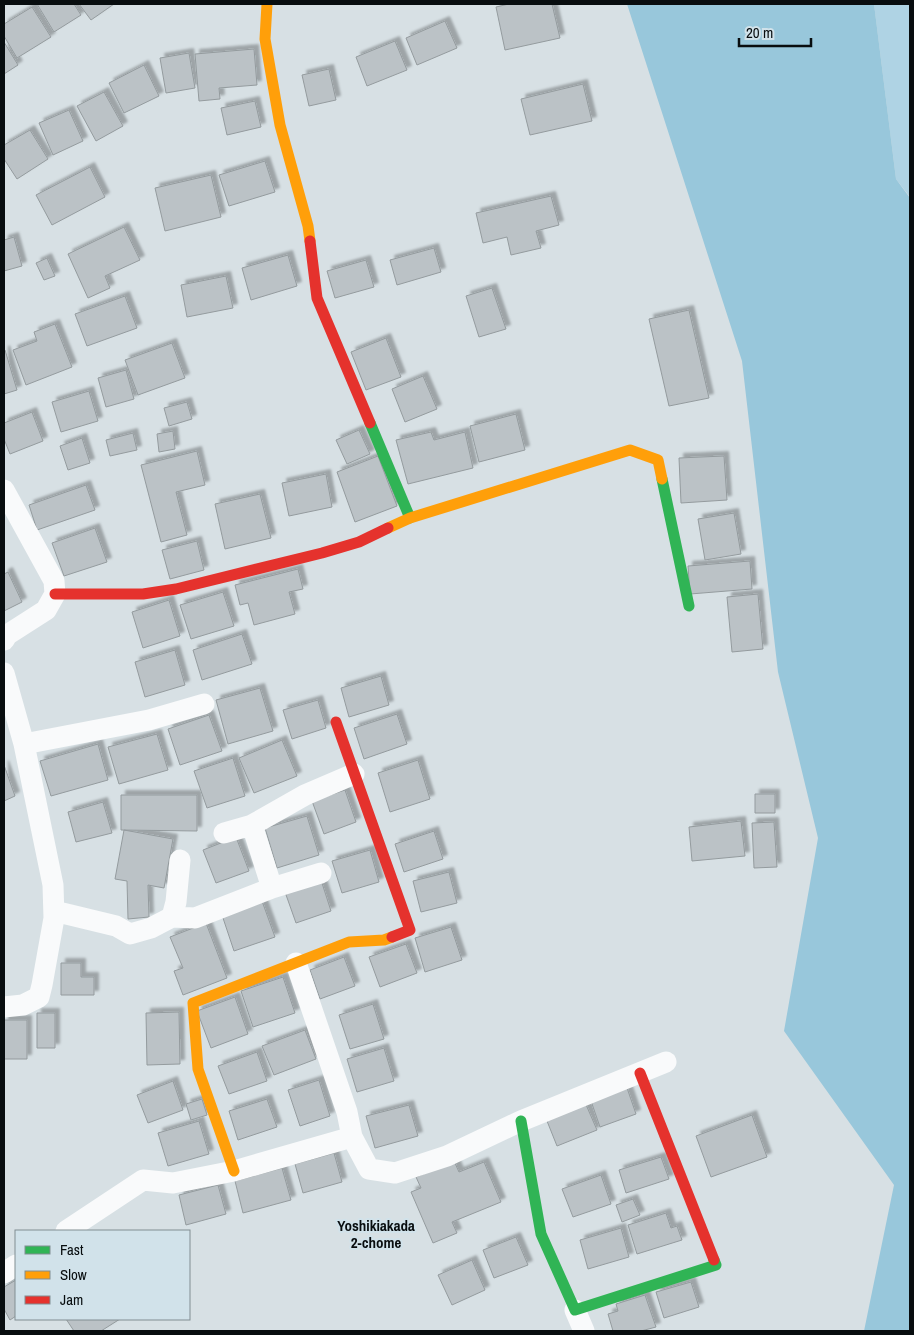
<svg xmlns="http://www.w3.org/2000/svg" width="914" height="1335" font-family="'Archivo Narrow',sans-serif">
<defs>
<filter id="shadow"><feDropShadow dx="4.5" dy="-4.5" stdDeviation="1" flood-color="#0004"/></filter>
</defs>
<rect width="100%" height="100%" fill="#d7e0e4"/>
<path fill="#afd3e4" d="M874 4H910V197L896 179Z"/>
<path fill="#98c7db" d="M627 4H874L896 179 910 198V1331H864L894 1185 784 1031 818 838 778 672 742 361Z"/>
<path fill="#bbc2c6" stroke="#949b9e" filter="url(#shadow)" d="M37 4H74L81 15 54 32Z
M79 4H114L91 20Z
M509 4H552L560 38 505 50 496 7Z
M32 7 51 37 17 58 4 36V24Z
M445 21 457 48 417 65 406 38Z
M395 41 407 70 367 86 356 57Z
M4 42 18 65 4 74Z
M254 49 257 85 219 88 220 99 199 101 195 54Z
M189 53 195 88 166 93 160 58Z
M144 65 159 96 124 113 109 83Z
M329 69 336 100 309 106 302 75Z
M583 84 592 121 530 135 521 99Z
M104 92 123 126 96 141 77 106Z
M255 101 261 127 227 135 221 108Z
M69 110 83 141 53 155 39 123Z
M30 130 48 159 17 179 4 159V145Z
M265 161 275 192 229 206 219 175Z
M90 167 105 197 52 225 36 195Z
M211 175 221 217 165 231 155 188Z
M551 196 559 225 536 231 541 248 511 255 507 237 483 243 476 213Z
M124 227 140 260 105 276 110 288 88 298 68 254Z
M14 237 22 266 4 271V240Z
M434 248 441 272 397 285 390 260Z
M288 255 297 286 251 300 242 268Z
M47 258 55 276 44 280 36 263Z
M366 260 374 287 335 298 327 271Z
M226 276 233 308 187 317 181 285Z
M492 288 506 329 479 337 466 296Z
M125 296 137 328 87 346 75 314Z
M689 310 709 398 669 406 649 319Z
M55 324 72 367 26 385 13 350 37 341 34 332Z
M386 338 401 377 366 390 351 352Z
M172 343 185 378 138 395 125 360Z
M5 350 17 390 4 394V351Z
M126 370 134 399 106 407 98 378Z
M423 376 437 409 405 422 392 389Z
M89 391 98 421 61 432 52 402Z
M187 402 192 419 169 426 164 408Z
M32 412 43 441 10 454 4 439V423Z
M516 414 525 450 479 462 470 426Z
M359 430 370 454 347 464 336 440Z
M173 431 175 449 159 452 157 434Z
M431 432 434 440 465 432 473 468 408 484 396 440Z
M133 433 137 450 110 456 106 440Z
M82 438 90 463 68 470 60 446Z
M197 451 205 485 176 492 187 535 161 542 141 465Z
M378 456 397 506 355 522 337 472Z
M724 456 727 500 681 503 679 458Z
M326 474 332 507 289 516 282 483Z
M86 485 95 510 37 530 29 505Z
M260 494 271 538 225 549 215 504Z
M734 513 741 554 705 560 698 519Z
M95 528 107 562 64 576 52 543Z
M197 541 204 570 170 579 162 550Z
M750 561 752 589 690 594 688 566Z
M298 569 303 589 289 592 295 614 254 625 248 603 240 605 235 585Z
M8 572 22 602 4 611V574Z
M223 592 234 626 191 639 180 605Z
M758 594 763 649 732 652 727 597Z
M169 600 180 636 143 648 132 612Z
M242 634 252 664 202 680 193 650Z
M175 650 185 685 145 697 135 662Z
M381 676 389 705 349 717 341 688Z
M260 688 273 731 228 744 216 700Z
M318 700 326 728 292 739 283 710Z
M397 714 407 744 364 759 354 728Z
M209 715 222 751 180 765 168 729Z
M157 734 168 770 119 784 108 747Z
M282 740 297 776 254 793 239 758Z
M98 744 108 780 51 796 40 761Z
M233 758 245 796 207 808 194 771Z
M418 760 430 799 390 812 378 773Z
M4 765 15 796 4 801Z
M345 790 356 822 324 834 312 801Z
M755 794H775V813H755Z
M121 795H197V831L121 830Z
M103 802 112 833 76 842 68 812Z
M307 816 319 855 277 868 265 828Z
M741 821 745 856 692 861 689 827Z
M774 822 777 867 754 868 752 823Z
M124 830 173 839 164 888 148 885 149 917 128 919 127 881 115 879Z
M434 831 443 859 404 872 395 844Z
M236 837 249 871 216 883 203 850Z
M370 850 379 882 342 893 332 861Z
M449 872 457 903 421 912 413 881Z
M321 880 331 911 296 923 285 892Z
M262 901 275 937 234 951 222 915Z
M206 923 227 978 183 995 174 971 183 968 170 937Z
M451 927 462 960 425 972 415 938Z
M406 944 417 973 380 987 369 957Z
M344 957 355 986 320 999 310 970Z
M61 963H81V977H94V995H61Z
M283 977 295 1013 253 1027 241 991Z
M235 997 248 1034 211 1048 197 1011Z
M373 1004 384 1039 350 1049 339 1015Z
M179 1012 180 1064 147 1065 146 1013Z
M37 1013H55V1048H37Z
M4 1020H27V1059H4Z
M305 1030 316 1059 274 1075 262 1046Z
M384 1048 394 1081 357 1092 347 1059Z
M257 1052 267 1081 229 1094 218 1066Z
M319 1080 330 1116 300 1126 288 1090Z
M173 1081 183 1110 148 1123 137 1095Z
M626 1085 636 1114 600 1127 590 1098Z
M202 1099 207 1115 191 1120 186 1104Z
M267 1099 277 1127 238 1140 229 1111Z
M584 1100 597 1130 557 1146 545 1116Z
M409 1105 418 1136 375 1148 366 1116Z
M752 1115 767 1157 711 1177 696 1136Z
M199 1121 209 1154 168 1166 158 1133Z
M334 1153 342 1182 303 1193 295 1164Z
M661 1157 669 1179 626 1193 619 1170Z
M454 1161 459 1172 484 1162 501 1202 452 1222 457 1233 433 1243 411 1192 421 1188 416 1177Z
M282 1168 291 1200 243 1213 235 1181Z
M601 1175 611 1204 573 1217 562 1189Z
M218 1185 226 1214 186 1225 179 1195Z
M633 1199 640 1215 622 1222 616 1205Z
M666 1213 671 1228 677 1226 682 1240 637 1254 628 1225Z
M621 1228 629 1257 588 1269 580 1240Z
M516 1237 528 1265 494 1278 483 1250Z
M472 1260 485 1290 452 1305 438 1275Z
M16 1280V1316L10 1320 4 1309V1287Z
M691 1282 699 1307 664 1318 656 1292Z
M645 1295 656 1327 641 1331H613L608 1314 618 1311 616 1304Z
M66 1319H120L101 1331H74Z"/>
<g fill="none" stroke-linecap="round" stroke-linejoin="round">
<path stroke="#f9fafb" stroke-width="21" d="M4 490 54 581 55 594 46 610 7 635 4 640
M4 673 24 744 53 885 54 918 42 985 39 997 23 1005 4 1007
M24 744 149 720 204 704
M224 833 252 825
M272 888 252 825 305 795 354 774
M54 911 116 926 130 934 151 928 172 917 176 902 180 860
M172 917 195 918 272 888 321 873
M296 963 347 1112 352 1137 369 1169 395 1173 447 1156 521 1121 666 1062
M66 1231 143 1180 173 1183 234 1171 352 1137
M4 1273 16 1265
M575 1310 584 1331"/>
<path stroke="#30b455" stroke-width="11" d="M370 423 410 518
M662 479 689 606
M521 1121 541 1234 575 1310 716 1265 714 1260"/>
<path stroke="#ff9f0a" stroke-width="11" d="M267 4 265 39 280 125 308 226 310 241
M388 528 410 518 630 450 658 460 662 479
M234 1171 198 1069 193 1003 349 942 384 940 392 937"/>
<path stroke="#e5322d" stroke-width="11" d="M310 241 317 298 370 423
M55 594H143L176 589 322 553 359 542 388 528
M336 722 410 930 392 937
M640 1073 714 1260"/>
</g>
<g text-anchor="middle" dominant-baseline="central" stroke-width="4" stroke-linejoin="round" paint-order="stroke">
<g font-size="15" font-weight="bold" fill="#080d0f" stroke="#d1e2ea">
<text x="376" y="1225">Yoshikiakada<tspan x="376" dy="17">2-chome</tspan></text>
</g>
</g>
<rect width="914" height="1335" fill="none" stroke="#080d0f" stroke-width="10"/>
<rect x="15" y="1230" width="175" height="90" fill="#d1e2ea" stroke="#818d92"/>
<rect x="25" y="1246" width="25" height="8" fill="#30b455" stroke="#818d92"/>
<text x="60" y="1255" font-size="15" fill="#080d0f">Fast</text>
<rect x="25" y="1271" width="25" height="8" fill="#ff9f0a" stroke="#818d92"/>
<text x="60" y="1280" font-size="15" fill="#080d0f">Slow</text>
<rect x="25" y="1296" width="25" height="8" fill="#e5322d" stroke="#818d92"/>
<text x="60" y="1305" font-size="15" fill="#080d0f">Jam</text>
<path d="M739 38v8h72v-8" fill="none" stroke="#080d0f" stroke-width="2.5"/>
<text x="746" y="38" font-size="15" fill="#080d0f" stroke="#d1e2ea" stroke-width="4" paint-order="stroke">20 m</text>
</svg>
